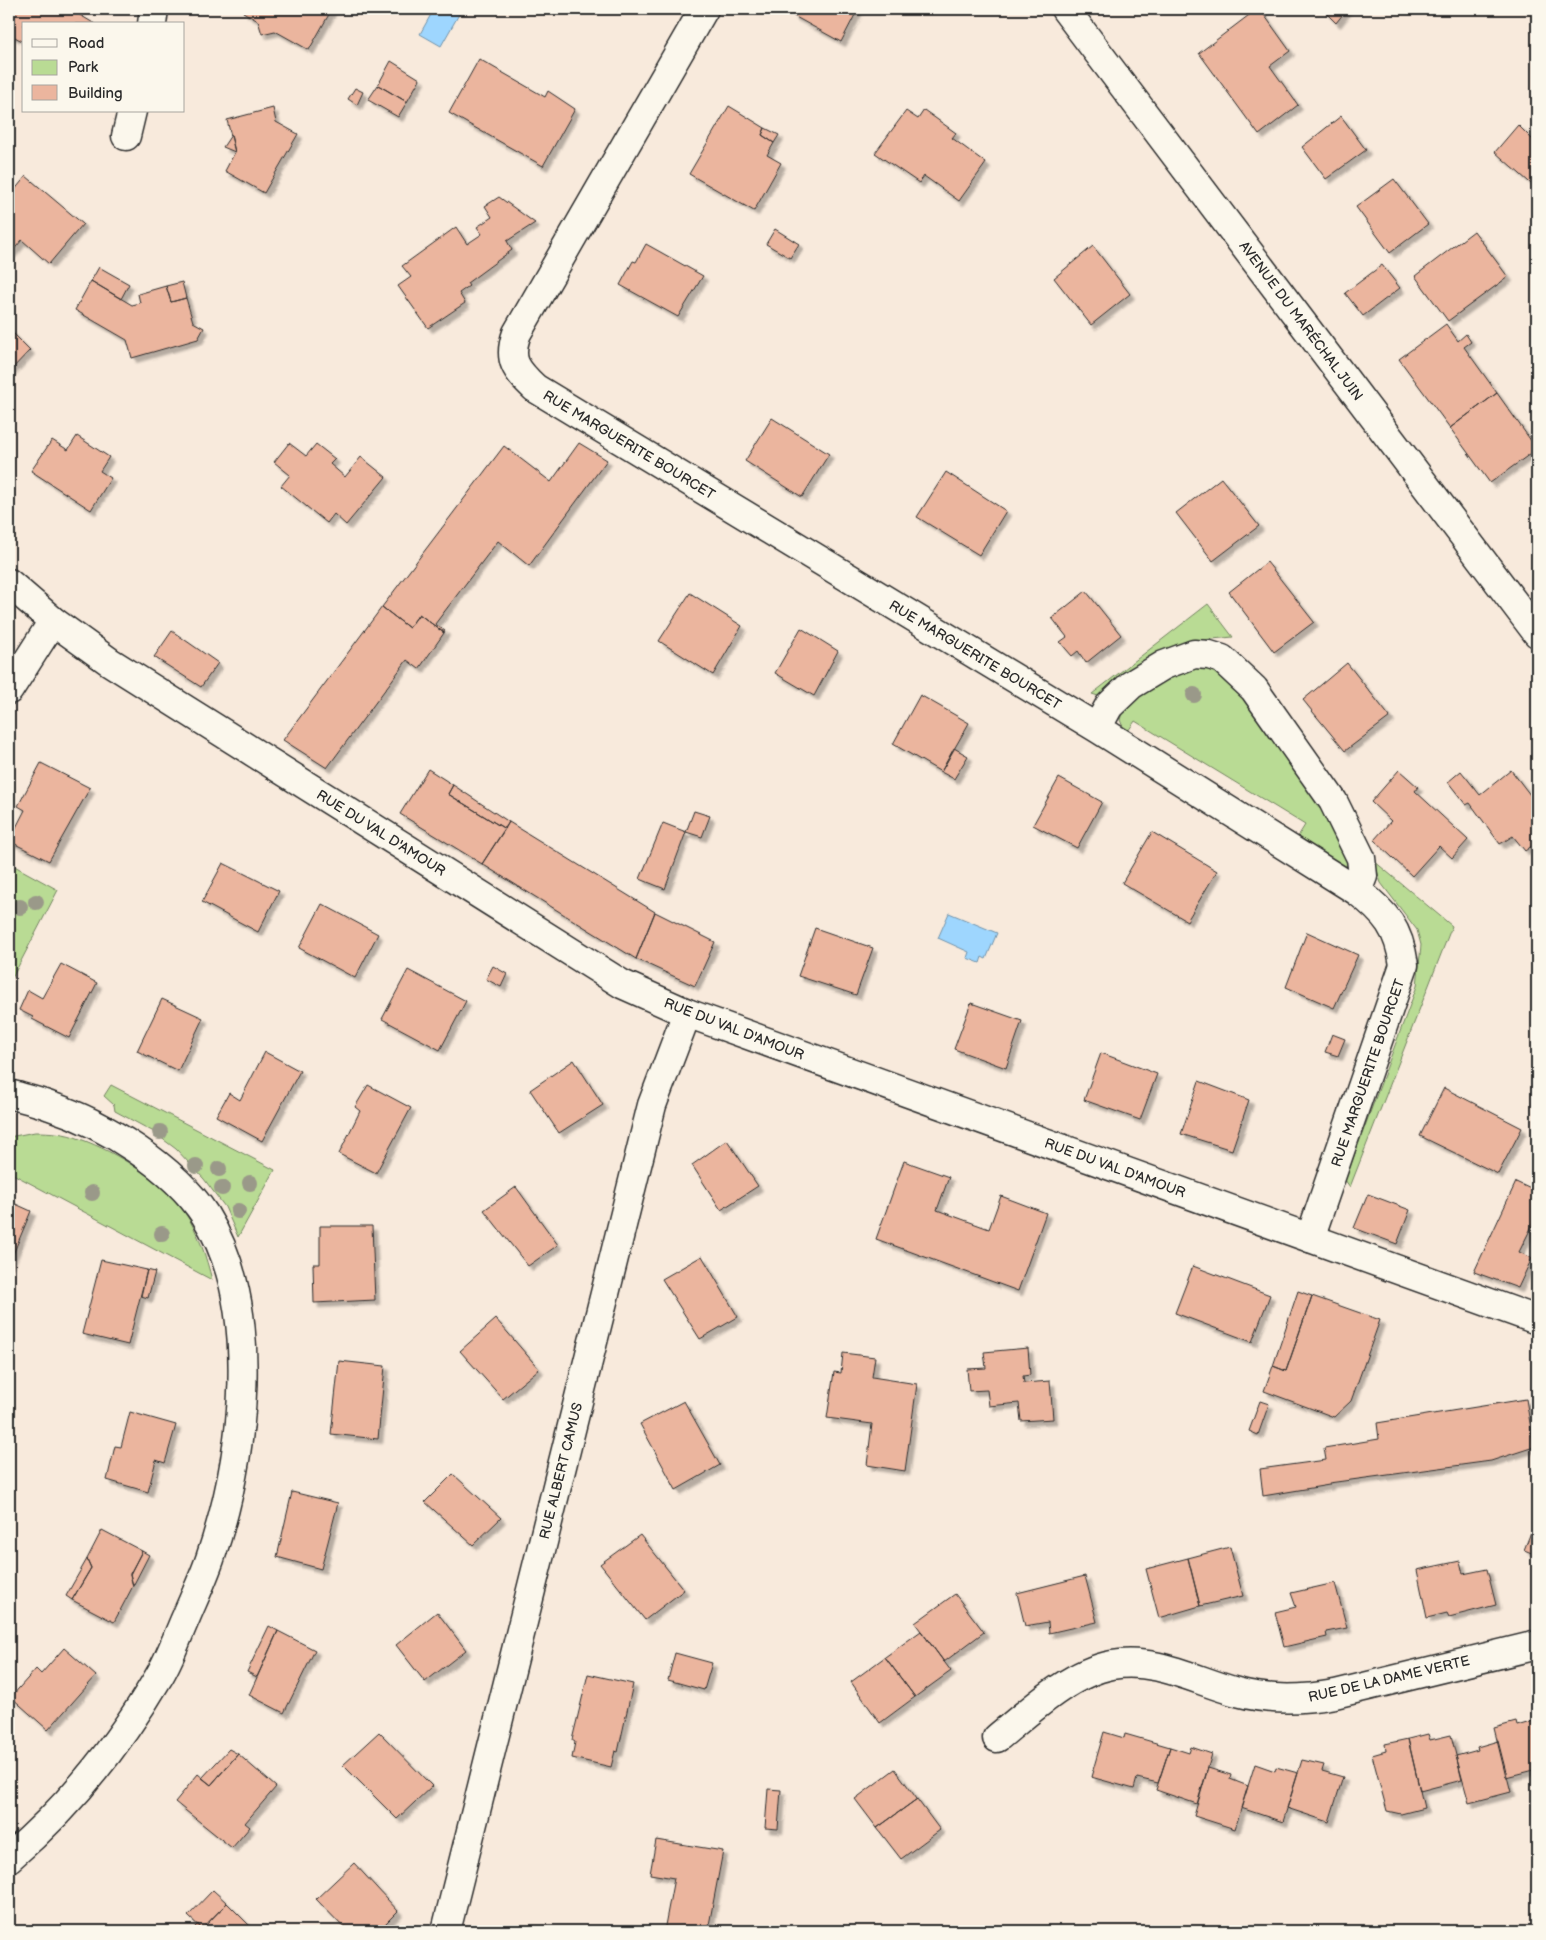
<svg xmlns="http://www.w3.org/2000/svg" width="1546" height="1940" font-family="'Balsamiq Sans',sans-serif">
<defs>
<filter id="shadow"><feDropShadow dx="4.5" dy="4.5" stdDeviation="1" flood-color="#0004"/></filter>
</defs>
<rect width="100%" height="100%" fill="#f8eadc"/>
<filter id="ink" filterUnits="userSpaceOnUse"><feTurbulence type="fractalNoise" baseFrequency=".02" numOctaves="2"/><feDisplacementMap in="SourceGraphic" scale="10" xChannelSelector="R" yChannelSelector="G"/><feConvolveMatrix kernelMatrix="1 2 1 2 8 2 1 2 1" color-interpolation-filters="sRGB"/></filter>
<g filter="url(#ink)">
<path fill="#b9db94" stroke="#728360" d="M1208 604 1233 637 1202 640 1179 646 1104 698 1092 694Z
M1181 667 1213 670 1233 684 1327 806 1349 865 1345 867 1297 838 1305 825 1135 721 1126 734 1120 720 1124 706Z
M1374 861 1452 926 1350 1187 1345 1180 1417 986 1421 945 1417 930 1381 883Z
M9 863 58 890 9 984Z
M111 1085 275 1170 238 1237 225 1207 204 1179 176 1149 152 1131 115 1111 114 1105 104 1096Z
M35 1132C50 1132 66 1133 80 1139 117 1152 162 1181 185 1213 199 1233 206 1257 212 1280L9 1172V1137Z"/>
<path fill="#9ed6fe" stroke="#7092aa" d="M434 9H462L441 46 420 34Z
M949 913 997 933 986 959 982 957 980 963 967 958 969 952 938 938Z"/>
<path fill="#ebb59e" stroke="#2b2b2b" filter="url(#shadow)" d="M9 9H63L74 15 75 12 95 24H24V42L9 34Z
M244 9H332L309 50 275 31 262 34 258 21 243 12Z
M795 9H858L841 42 792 15Z
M1257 9H1260L1290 51 1270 66 1298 105 1259 135 1199 53Z
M1322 9H1347L1336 23Z
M479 59 545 97 548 91 575 109 543 166 449 113Z
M391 61 420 79 407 102 378 85Z
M378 85 407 102 398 117 368 100Z
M355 88 363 92 357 105 348 99Z
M729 106 765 128 762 135 774 143 767 155 781 163 754 211 689 174Z
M273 108 276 122 298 134 264 193 225 171 235 152 227 120Z
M924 110 956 133 952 138 986 163 959 201 924 176 919 183 875 153 906 111 918 119Z
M1341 116 1366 150 1326 179 1302 147Z
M1518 125 1537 144V189L1495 152Z
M765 128 779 135 774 143 762 135Z
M231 135 235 152 223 147Z
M26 176 83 224 49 264 22 240 10 254 9 253V197Z
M1394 179 1428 224 1390 253 1356 207Z
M499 197 535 223 507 241 512 250 467 283 469 286 459 293 465 303 428 328 398 286 411 277 402 266 456 227 467 244 482 234 477 227 492 217 485 206Z
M775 229 799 244 790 258 766 244Z
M1474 231 1508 277 1448 321 1415 276Z
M646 244 703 276 678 317 620 285 633 261 636 262Z
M1093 246 1130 294 1091 325 1054 278Z
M1382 265 1400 288 1363 316 1345 293Z
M99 267 129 284 121 299 91 281Z
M91 281 132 305 140 303 138 294 166 286 171 302 186 298 193 322 204 328 198 339 132 358 127 340 75 310Z
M182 282 186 298 171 302 166 286Z
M1446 324 1458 341 1466 334 1471 342 1464 347 1497 393 1450 428 1399 359Z
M9 329 30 350 9 372Z
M1497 393 1537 449 1490 483 1450 428Z
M772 418 829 454 802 497 745 461Z
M77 436 109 457 100 471 111 478 91 510 31 471 52 440 68 450Z
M289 443 306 456 316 444 335 459 330 464 345 477 361 457 386 477 346 525 334 514 327 523 281 486 290 475 274 462Z
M579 443 607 460 529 566 498 541 435 624 445 631 444 633 419 614 409 628 382 607 504 446 551 482Z
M946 472 1006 511 979 555 917 517Z
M1221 478 1259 526 1213 561 1176 513Z
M1267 562 1314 622 1274 652 1229 592Z
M1086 591 1121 635 1086 663 1078 651 1072 656 1060 642 1067 637 1052 618Z
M690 593 742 626 713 675 659 641Z
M382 607 409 628 419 614 444 633 419 669 407 660 327 768 283 740Z
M801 628 838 651 814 696 775 673Z
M172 631 218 663 201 687 154 657Z
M1347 663 1390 717 1345 751 1303 700Z
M920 695 969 723 941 772 893 744Z
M954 748 968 756 954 779 941 772Z
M41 763 90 788 49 861 9 841 25 810 18 806Z
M428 769 453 785 448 794 505 829 482 864 400 814Z
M1399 770 1418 787 1415 791 1468 840 1452 858 1439 846 1412 876 1374 840 1391 821 1371 802Z
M1511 770 1537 804V842L1525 851 1513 836 1500 844 1470 803 1466 805 1448 782 1461 771 1480 795Z
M1059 778 1102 802 1077 848 1033 825Z
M453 785 509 822 505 829 448 794Z
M694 811 710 816 702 837 686 832Z
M509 822 655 912 636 959 482 864Z
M663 823 686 832 665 889 640 879Z
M1152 832 1217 871 1187 921 1122 883Z
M223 863 279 891 258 932 202 902Z
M322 904 378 934 355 978 299 948Z
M655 912 715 942 695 986 636 959Z
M815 928 873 948 856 995 798 976Z
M1307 932 1358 955 1334 1008 1286 987Z
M61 964 97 983 69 1038 32 1019 33 1017 19 1010 28 990 42 998Z
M493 966 507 974 501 987 486 979Z
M408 970 466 1001 440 1050 382 1019Z
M162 999 203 1018 178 1071 137 1051Z
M971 1003 1022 1021 1006 1068 954 1049Z
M1332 1034 1345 1039 1338 1056 1325 1052Z
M265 1052 300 1071 262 1141 216 1116 229 1093 240 1100Z
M1101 1053 1157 1074 1140 1120 1084 1100Z
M574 1060 603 1105 559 1133 530 1090Z
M1199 1081 1249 1100 1232 1150 1181 1134Z
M368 1085 411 1108 376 1173 339 1154 360 1111 355 1107Z
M1444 1088 1522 1128 1498 1174 1420 1136Z
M727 1140 758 1186 721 1210 692 1165Z
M904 1161 949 1177 937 1210 989 1229 1001 1196 1046 1213 1018 1291 876 1239Z
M1516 1182 1537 1192V1216L1519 1252 1532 1258 1518 1288 1474 1272Z
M516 1187 558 1245 528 1266 484 1210Z
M1368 1194 1410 1210 1397 1244 1354 1228Z
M9 1201 31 1211 9 1264Z
M320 1226H372L375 1300 314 1303 313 1264H320Z
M702 1256 738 1317 700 1339 662 1279Z
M101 1260 147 1270 128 1345 82 1334Z
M1193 1266 1270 1295 1252 1342 1175 1313Z
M147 1270 155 1272 148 1298 141 1296Z
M1298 1291 1312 1296 1286 1371 1273 1366Z
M1312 1296 1380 1320 1351 1401 1334 1417 1264 1391 1273 1366 1286 1371Z
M496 1319 539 1369 503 1399 460 1351Z
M1028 1348 1030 1375 1023 1376 1024 1383 1050 1381 1053 1419 1021 1421 1019 1403 989 1406 987 1390 969 1391 967 1369 986 1368 984 1352Z
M843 1353 875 1357 872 1377 917 1384 905 1471 867 1465 872 1424 827 1418 834 1372 841 1373Z
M339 1361 385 1366 378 1439 331 1434Z
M1526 1399 1534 1447 1491 1461 1329 1483V1485L1263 1496 1260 1469 1326 1460 1324 1448 1379 1439 1377 1423Z
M684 1401 720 1465 676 1490 640 1424Z
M1260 1401 1269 1404 1258 1435 1249 1431Z
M130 1412 176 1425 165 1463 156 1460 148 1492 107 1480 115 1446 121 1447Z
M453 1474 501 1518 473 1545 425 1502Z
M292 1492 338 1503 321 1569 277 1557Z
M1537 1517V1555L1524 1550Z
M102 1530 142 1551 130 1574 133 1586 114 1622 72 1600 91 1568 87 1559Z
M640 1535 684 1590 645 1620 600 1564Z
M1230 1547 1243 1596 1200 1606 1188 1558Z
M142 1551 149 1555 133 1586 130 1574Z
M1188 1558 1200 1606 1159 1618 1146 1569Z
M87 1559 91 1568 72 1600 66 1596Z
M1460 1561 1463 1574 1487 1569 1496 1605 1449 1617 1447 1613 1427 1618 1417 1570Z
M1085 1576 1097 1622 1049 1633 1048 1622 1025 1626 1017 1593Z
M1335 1583 1347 1628 1326 1632 1327 1637 1284 1647 1275 1612 1296 1607 1291 1593Z
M955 1594 984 1632 944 1662 915 1623Z
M437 1612 466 1650 425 1682 396 1645Z
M269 1626 278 1631 257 1677 247 1672Z
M278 1631 315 1650 284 1713 249 1695Z
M921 1631 951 1671 915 1697 885 1657Z
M64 1648 96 1676 48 1730 11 1697 36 1669 41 1674Z
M675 1653 712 1663 704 1690 668 1680Z
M885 1657 915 1697 880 1723 851 1682Z
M588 1674 633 1684 618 1752 615 1751 611 1767 572 1758 575 1742 572 1740Z
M1537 1720V1769L1506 1777 1494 1728 1516 1722 1517 1726Z
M379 1732 432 1786 397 1819 343 1765Z
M1104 1732 1124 1738 1125 1734 1170 1747 1158 1783 1137 1778 1134 1789 1091 1777Z
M1428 1734 1430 1740 1451 1735 1462 1780 1420 1791 1408 1739Z
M1408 1739 1424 1808 1401 1814 1387 1811 1372 1755 1386 1751 1385 1744Z
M1498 1741 1511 1792 1469 1803 1456 1756 1478 1750 1477 1747Z
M1170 1747 1189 1753 1191 1747 1212 1754 1197 1804 1156 1790Z
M229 1749 238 1754 211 1785 202 1778Z
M238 1754 276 1787 245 1823 250 1827 232 1848 175 1802 198 1774 211 1785Z
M1302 1760 1324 1765 1322 1771 1343 1777 1329 1822 1287 1808Z
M1255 1764 1275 1771 1276 1767 1298 1773 1283 1822 1241 1808Z
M1208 1768 1231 1775 1230 1779 1248 1786 1235 1829 1194 1816Z
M895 1769 917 1799 877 1828 855 1799Z
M768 1789 781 1790 778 1829 765 1828Z
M917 1799 940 1830 901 1859 877 1828Z
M656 1840 723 1851 709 1925 726 1928 725 1931H664L674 1878 650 1874Z
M354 1863 398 1911 378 1931H347L316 1899Z
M213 1890 227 1903 202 1929 188 1916Z
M227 1903 255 1931H191L198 1924 202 1929Z"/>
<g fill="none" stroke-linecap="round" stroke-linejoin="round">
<defs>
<path id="minor" d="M704 9 517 333C507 360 516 370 535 388L1097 728 1357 891C1386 913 1399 929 1404 965L1310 1238
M152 24 154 9
M126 136 132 111
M9 690 53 621
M1097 728 1109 706 1131 685 1164 665 1194 654 1209 655 1222 659 1254 689 1333 801 1361 858 1363 876 1357 891
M9 1094C23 1098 37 1101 50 1106 103 1123 174 1167 205 1215 264 1309 244 1459 210 1559 203 1579 194 1598 186 1617 177 1637 170 1659 158 1678 118 1746 69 1807 9 1858
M997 1738C1029 1712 1069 1673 1112 1665 1155 1657 1196 1681 1237 1692 1270 1701 1302 1700 1335 1694L1537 1645
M446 1931 652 1105 687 1013"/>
<path id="tertiary" d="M9 583 53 621 110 662 622 984 687 1013 1537 1320"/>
<path id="secondary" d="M1065 9 1537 633"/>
</defs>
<use href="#minor" stroke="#2b2b2b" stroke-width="31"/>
<use href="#tertiary" stroke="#2b2b2b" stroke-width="31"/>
<use href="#secondary" stroke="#2b2b2b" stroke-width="31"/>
<use href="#minor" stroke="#fbf7ec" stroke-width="28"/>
<use href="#tertiary" stroke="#fbf7ec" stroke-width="28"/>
<use href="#secondary" stroke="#fbf7ec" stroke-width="28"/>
</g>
<g fill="#9a9989">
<circle cx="1194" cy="695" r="8"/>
<circle cx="36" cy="902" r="8"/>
<circle cx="20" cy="907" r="8"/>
<circle cx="160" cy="1132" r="8"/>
<circle cx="196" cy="1166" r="8"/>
<circle cx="219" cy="1169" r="8"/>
<circle cx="250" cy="1183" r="8"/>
<circle cx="222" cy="1188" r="8"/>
<circle cx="92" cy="1193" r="8"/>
<circle cx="238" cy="1211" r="8"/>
<circle cx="162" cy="1234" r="8"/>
</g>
</g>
<g text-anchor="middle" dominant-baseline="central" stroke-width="4" stroke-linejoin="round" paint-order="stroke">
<g font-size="14" fill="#2b2b2b" stroke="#fbf7ec">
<text transform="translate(1301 321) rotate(53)">AVENUE DU MARÉCHAL JUIN</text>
<text transform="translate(629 445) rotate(31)">RUE MARGUERITE BOURCET</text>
<text transform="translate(975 655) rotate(31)">RUE MARGUERITE BOURCET</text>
<text transform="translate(381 833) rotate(32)">RUE DU VAL D'AMOUR</text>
<text transform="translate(734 1029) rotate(21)">RUE DU VAL D'AMOUR</text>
<text transform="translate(1368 1073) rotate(-71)">RUE MARGUERITE BOURCET</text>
<text transform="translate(1115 1168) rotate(20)">RUE DU VAL D'AMOUR</text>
<text transform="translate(561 1471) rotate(-76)">RUE ALBERT CAMUS</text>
<text transform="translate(1389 1679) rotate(-13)">RUE DE LA DAME VERTE</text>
</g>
</g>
<rect width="1546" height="1940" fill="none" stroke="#fbf7ec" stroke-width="30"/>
<rect x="15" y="15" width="1516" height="1910" fill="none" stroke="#2b2b2b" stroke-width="2" filter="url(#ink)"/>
<rect x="22" y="22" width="162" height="90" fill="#fbf7ec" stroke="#a8a59f"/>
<rect x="32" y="39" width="25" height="8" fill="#fbf7ec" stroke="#a8a59f"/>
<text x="68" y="48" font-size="15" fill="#2b2b2b">Road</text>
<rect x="32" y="60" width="25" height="15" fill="#b9db94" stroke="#a8a59f"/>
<text x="68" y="72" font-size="15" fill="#2b2b2b">Park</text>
<rect x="32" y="85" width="25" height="15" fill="#ebb59e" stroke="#a8a59f"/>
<text x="68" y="98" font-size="15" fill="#2b2b2b">Building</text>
</svg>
